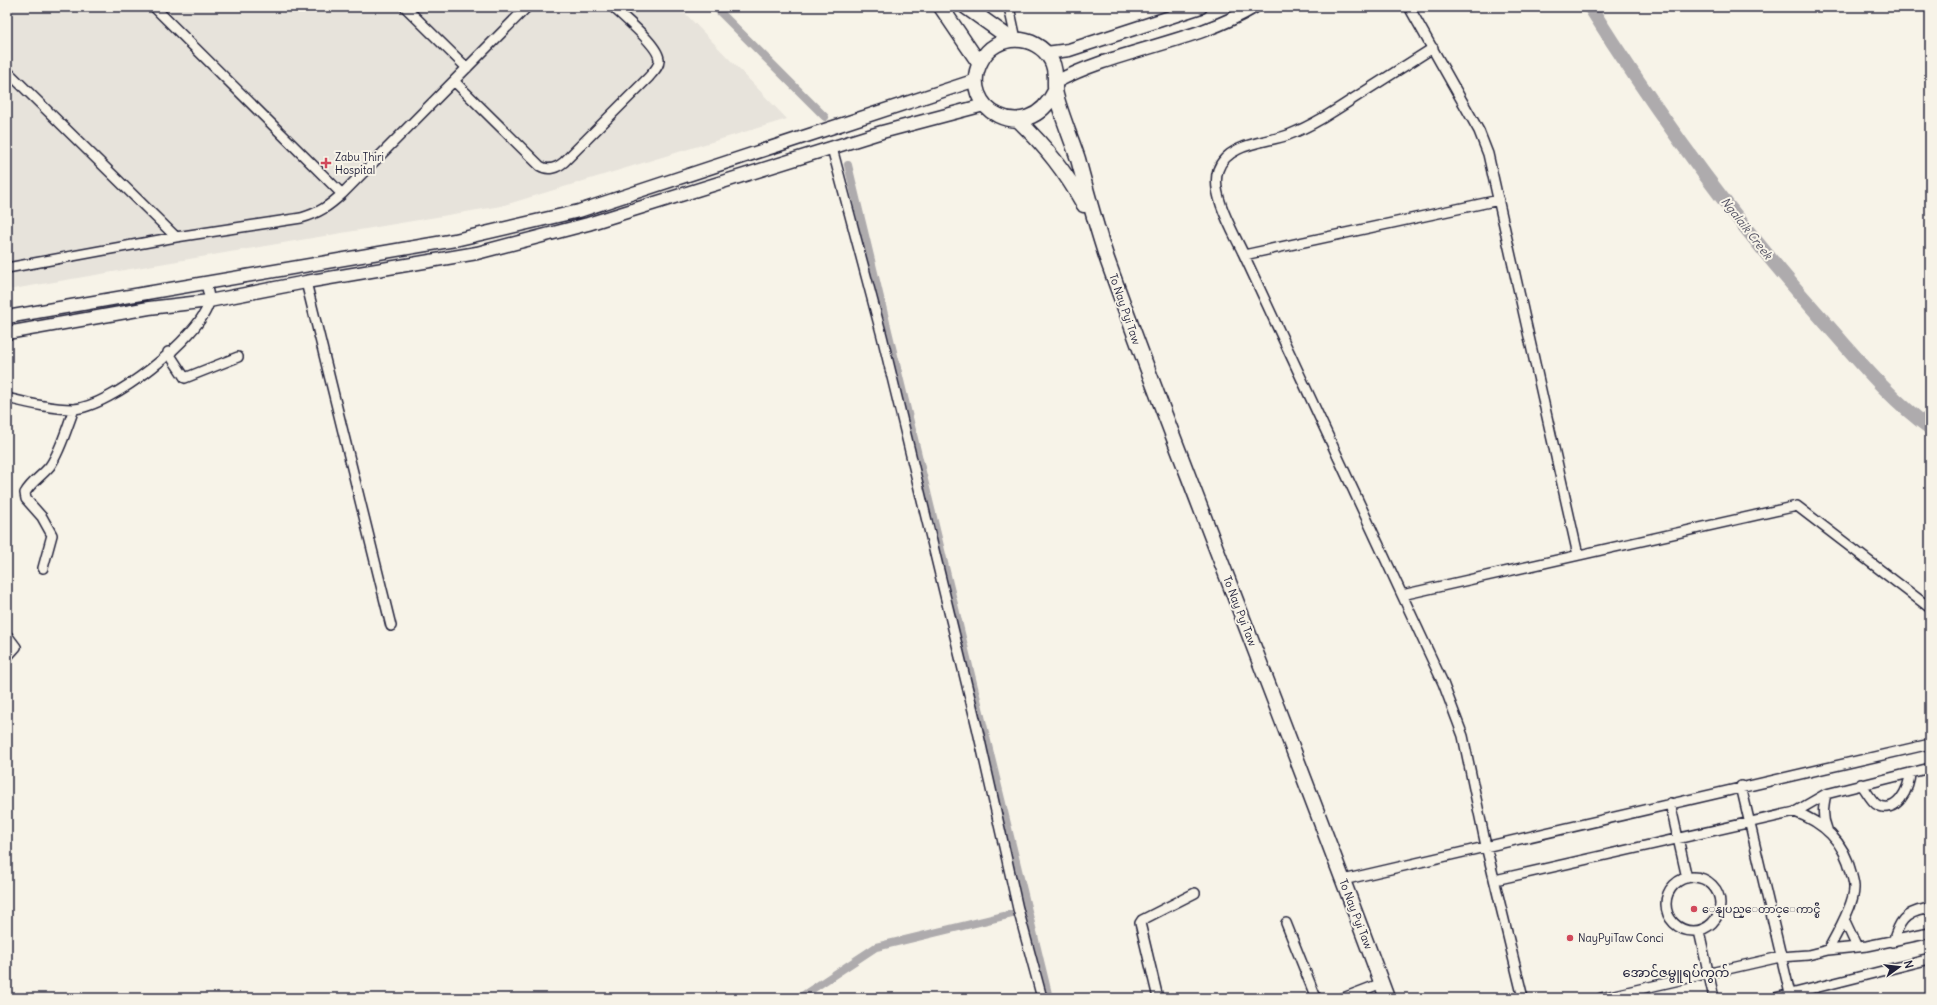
<svg xmlns="http://www.w3.org/2000/svg" width="1937" height="1005" font-family="Delius,'Noto Sans Myanmar',sans-serif">
<rect width="100%" height="100%" fill="#f7f3e8"/>
<filter id="ink" filterUnits="userSpaceOnUse"><feTurbulence type="fractalNoise" baseFrequency=".025" numOctaves="2"/><feDisplacementMap in="SourceGraphic" scale="8" xChannelSelector="R" yChannelSelector="G"/><feConvolveMatrix kernelMatrix="1 2 1 2 8 2 1 2 1" color-interpolation-filters="sRGB"/></filter>
<g filter="url(#ink)">
<path fill="#e7e3db" d="M7 7H679L787 119 501 206 7 290Z"/>
<g fill="none" stroke-linecap="round" stroke-linejoin="round">
<path stroke="#aeabad" stroke-width="8" d="M715 7 825 117
M848 165 1049 998
M799 998 876 947 1025 911"/>
<path stroke="#aeabad" stroke-width="14" d="M1590 7C1661 120 1740 228 1830 328 1861 363 1891 400 1930 428"/>
<defs>
<path id="street" d="M154 7 342 194
M405 7 467 68
M1009 7 1016 39
M1409 7 1479 131 1488 154 1578 555
M975 13 987 7
M1433 48C1409 63 1384 79 1359 95 1336 110 1314 125 1288 135 1266 143 1227 143 1218 170 1210 194 1234 233 1244 255L1443 683 1463 736 1486 846 1523 998
M7 71 176 237
M454 81 540 166C548 171 557 168 564 162L649 77C653 72 659 67 659 61 661 47 623 17 613 7
M832 148 882 336 977 727 1018 909 1042 998
M1244 255 1499 200
M7 268 176 237 301 218C319 213 329 206 342 194L527 7
M306 282 391 626
M168 352 185 378 238 357
M7 398C28 403 52 409 73 409 109 408 201 337 209 302 210 297 207 289 206 284
M43 568 52 535 42 517 26 499 25 493C31 482 42 476 50 466 61 450 67 427 74 409
M1402 595 1797 506 1930 608
M7 635 16 647 7 657
M1861 784C1866 790 1870 799 1876 804 1896 817 1910 788 1910 773
M1741 786 1791 998
M1826 794C1823 807 1822 817 1827 829
M1670 803 1687 878
M1795 812 1826 794 1930 768
M1666 904a27 27 0 1 1 54 0a27 27 0 1 1-54 0Z
M1343 880 1930 744
M1495 880 1795 812C1823 822 1844 842 1851 872 1852 877 1854 882 1854 887 1855 903 1836 935 1828 950L1808 955 1780 957 1601 998
M1844 919 1857 947
M1286 923 1316 998
M1699 931 1714 998
M1893 942C1899 922 1904 913 1925 909L1930 913
M1828 950 1867 946 1930 933
M1158 998 1140 923 1142 920 1195 893
M1343 998 1382 983
M1775 998 1930 959"/>
<path id="secondary" d="M1046 53 1069 50 1201 7
M1056 82C1118 49 1195 43 1254 7
M7 317 455 240 579 211 976 80
M7 333 149 308 209 301 306 282 477 253 588 224 882 132 984 105"/>
<path id="primary" d="M941 7 979 63
M966 7 1011 39
M1055 91C1027 149 956 108 981 61 995 33 1036 33 1051 60 1058 72 1053 83 1056 95 1062 117 1071 138 1078 159 1087 193 1096 226 1107 259 1142 357 1180 454 1217 551 1274 700 1332 849 1387 998
M1018 120C1046 147 1065 171 1084 205"/>
</defs>
<use href="#street" stroke="#22223b" stroke-width="12"/>
<use href="#secondary" stroke="#22223b" stroke-width="15"/>
<use href="#primary" stroke="#22223b" stroke-width="17"/>
<use href="#street" stroke="#f7f3e8" stroke-width="9"/>
<use href="#secondary" stroke="#f7f3e8" stroke-width="12"/>
<use href="#primary" stroke="#f7f3e8" stroke-width="14"/>
</g>
</g>
<g fill="#d1495b" stroke="#f7f3e8" stroke-width="1.5">
<path d="M324 157h4v4h4v4h-4v4h-4v-4h-4v-4h4z"/>
<circle cx="1694" cy="909" r="4"/>
<circle cx="1570" cy="938" r="4"/>
</g>
<g text-anchor="middle" dominant-baseline="central" stroke-width="4" stroke-linejoin="round" paint-order="stroke">
<g font-size="11" fill="#22223b" stroke="#f7f3e8" text-anchor="start">
<text x="335" y="157">Zabu Thiri<tspan x="335" dy="13">Hospital</tspan></text>
<text x="1702" y="909">ေနျပည္ေတာင္ေကာင္စီ</text>
<text x="1578" y="938">NayPyiTaw Conci</text>
</g>
<g font-size="11" fill="#22223b" stroke="#f7f3e8">
<text transform="translate(1125 309) rotate(71)">To Nay Pyi Taw</text>
<text transform="translate(1240 611) rotate(69)">To Nay Pyi Taw</text>
<text transform="translate(1356 914) rotate(69)">To Nay Pyi Taw</text>
</g>
<g font-size="12" font-style="italic" fill="#535263" stroke="#f7f3e8">
<text transform="translate(1747 228) rotate(52)">Ngalaik Creek</text>
</g>
<g font-size="13" fill="#22223b" stroke="#f7f3e8">
<text x="1676" y="972">အောင်ဇမ္ဗူရပ်ကွက်</text>
</g>
</g>
<rect width="1937" height="1005" fill="none" stroke="#f7f3e8" stroke-width="24"/>
<rect x="12" y="12" width="1913" height="981" fill="none" stroke="#22223b" stroke-width="1.5" filter="url(#ink)"/>
<g transform="translate(1899 967) rotate(75)" stroke="#f7f3e8" stroke-width="3" paint-order="stroke">
<path d="M0-3L7 15L0 10L-7 15Z" fill="#22223b"/>
<text y="-6" font-size="11" font-weight="bold" text-anchor="middle" fill="#22223b">N</text>
</g>
</svg>
